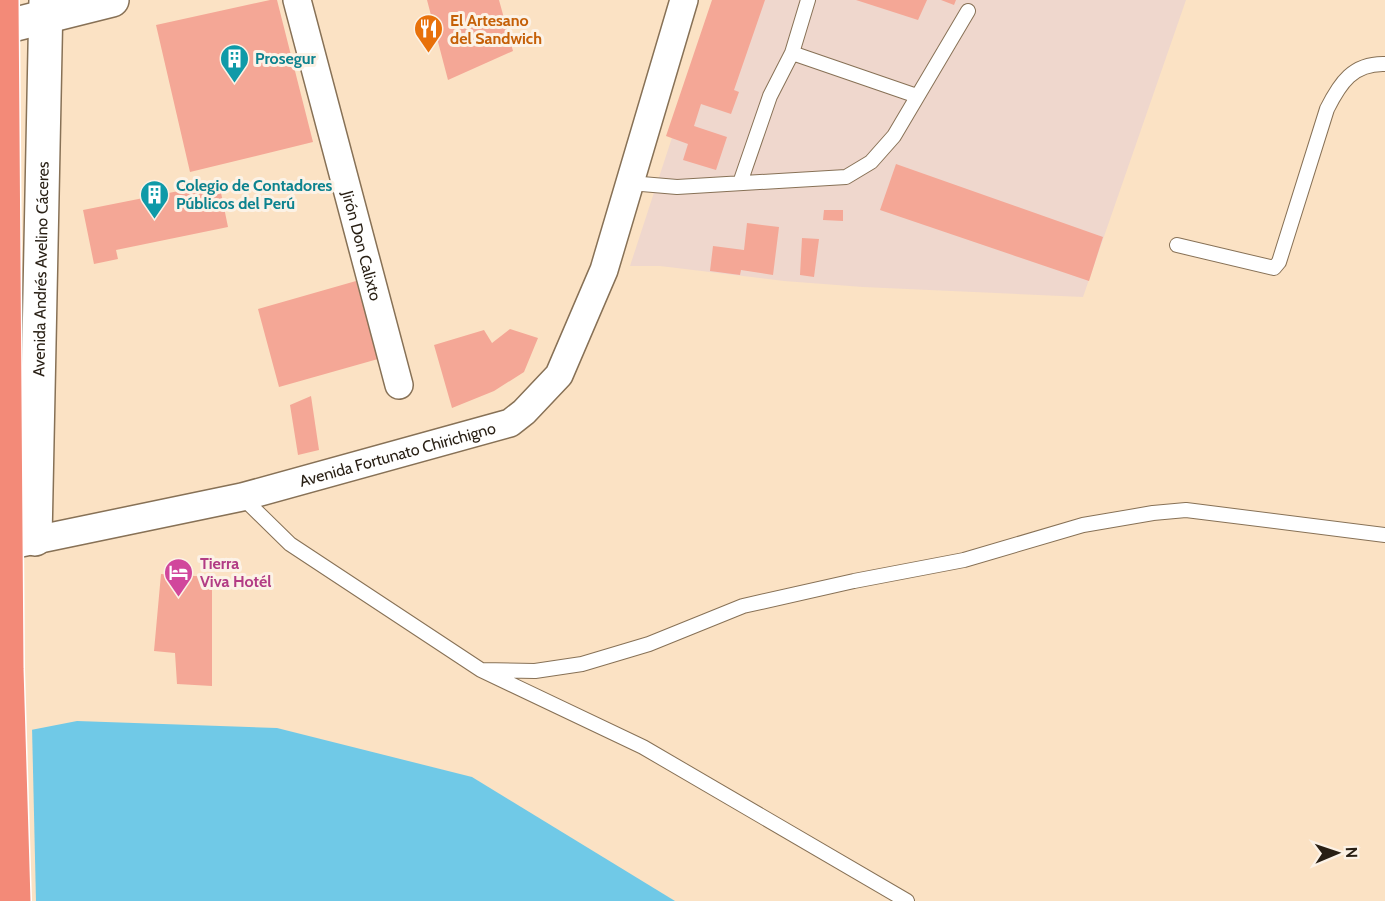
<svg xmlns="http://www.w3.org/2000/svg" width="1385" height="901" font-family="Cabin,sans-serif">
<rect width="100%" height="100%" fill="#fbe2c4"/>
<path fill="#efd7cd" d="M717 0H1186L1083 297 863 287 784 281 660 266H630Z"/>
<path fill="#70c9e7" d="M77 721 277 728 472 777 675 901H0V736Z"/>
<path fill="#fbe2c4" d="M32 727 36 901H0V733Z"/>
<path fill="#f4a796" d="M270 0H277L313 142 190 172 156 25Z
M427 0H499L513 51 448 80Z
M712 0H765L734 90 739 92 731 114 701 104 694 126 727 137 716 170 683 160 688 144 666 136Z
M856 0H927L918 20Z
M941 0H956L954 5Z
M896 164 1103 237 1089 281 880 210Z
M219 183 228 227 116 250 118 259 94 264 83 210Z
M824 210H843V221L823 220Z
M747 223 779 227 773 275 741 270 740 275 710 271 713 246 744 250Z
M802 238 819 239 814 277 800 275Z
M356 281 378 359 279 387 258 309Z
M510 329 538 338 524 372 494 391 452 408 434 345 484 330 492 343Z
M311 396 319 450 298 455 290 405Z
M161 574 212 577V686L177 684 175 653 154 651Z"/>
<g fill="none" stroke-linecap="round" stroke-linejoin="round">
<defs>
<path id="service" d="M792 53 917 96
M630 183 677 187 846 177 871 162 894 136 968 11
M740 183 770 96 792 53 808 0
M1177 245 1274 268 1279 262 1327 109C1340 83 1353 63 1385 64
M242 497 290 544 481 670 643 747 907 901
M481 670 535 671 582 664 649 644 743 606 854 581 964 560 1083 525 1153 513 1186 510 1385 535"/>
<g id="minor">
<path id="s1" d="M297 0 399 385"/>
<path id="s2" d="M16 544 242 497 510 423 524 412 559 375 604 270 684 0"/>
</g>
<g id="tertiary">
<path id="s3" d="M35 539 46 0"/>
</g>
<path id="secondary" d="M0 28 112 0"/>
<path id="trunk" d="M2 0 7 669 14 901"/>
</defs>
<use href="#service" stroke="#877156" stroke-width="16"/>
<use href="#minor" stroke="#877156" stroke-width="30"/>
<use href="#tertiary" stroke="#877156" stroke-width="36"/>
<use href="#secondary" stroke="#877156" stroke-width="36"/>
<use href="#trunk" stroke="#fff" stroke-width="36"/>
<use href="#service" stroke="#fff" stroke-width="14"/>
<use href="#minor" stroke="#fff" stroke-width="27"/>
<use href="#tertiary" stroke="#fff" stroke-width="33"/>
<use href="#secondary" stroke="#fff" stroke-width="33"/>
<use href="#trunk" stroke="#f38a78" stroke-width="33"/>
</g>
<defs>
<symbol id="restaurant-pin" viewBox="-11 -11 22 30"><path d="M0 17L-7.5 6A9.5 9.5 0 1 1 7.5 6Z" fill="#e8710a" stroke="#fcf2e6"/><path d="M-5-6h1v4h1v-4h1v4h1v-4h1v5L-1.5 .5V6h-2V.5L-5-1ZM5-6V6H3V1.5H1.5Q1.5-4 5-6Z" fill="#fff"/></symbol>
<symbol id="building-pin" viewBox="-11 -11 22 30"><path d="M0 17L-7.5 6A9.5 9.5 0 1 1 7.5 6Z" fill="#0f9aa8" stroke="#fcf2e6"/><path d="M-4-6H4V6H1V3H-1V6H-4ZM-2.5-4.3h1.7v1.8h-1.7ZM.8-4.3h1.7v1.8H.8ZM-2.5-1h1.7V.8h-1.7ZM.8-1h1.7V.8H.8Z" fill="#fff"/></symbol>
<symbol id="hotel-pin" viewBox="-11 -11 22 30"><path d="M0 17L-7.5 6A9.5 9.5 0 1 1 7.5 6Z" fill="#d1479c" stroke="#fcf2e6"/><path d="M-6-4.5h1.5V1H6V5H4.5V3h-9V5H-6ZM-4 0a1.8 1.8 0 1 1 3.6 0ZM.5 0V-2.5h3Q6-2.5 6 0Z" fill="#fff"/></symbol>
</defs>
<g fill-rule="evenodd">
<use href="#restaurant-pin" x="412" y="12" width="33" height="45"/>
<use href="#building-pin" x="218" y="42" width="33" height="45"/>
<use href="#building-pin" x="138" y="178" width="33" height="45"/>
<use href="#hotel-pin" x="162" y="556" width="33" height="45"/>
</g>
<g text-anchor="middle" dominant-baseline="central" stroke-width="6" stroke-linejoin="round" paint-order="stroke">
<g font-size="16" font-weight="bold" fill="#c56008" stroke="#fcf2e6" text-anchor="start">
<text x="450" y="20">El Artesano<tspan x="450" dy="18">del Sandwich</tspan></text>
</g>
<g font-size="16" font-weight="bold" fill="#0d838f" stroke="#fcf2e6" text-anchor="start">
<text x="255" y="58">Prosegur</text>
<text x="176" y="185">Colegio de Contadores<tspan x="176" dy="18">Públicos del Perú</tspan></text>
</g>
<g font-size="16" fill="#281f14" stroke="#fcf2e6">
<text stroke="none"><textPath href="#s1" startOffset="254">Jirón Don Calixto</textPath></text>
<text stroke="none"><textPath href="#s3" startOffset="270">Avenida Andrés Avelino Cáceres</textPath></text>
<text stroke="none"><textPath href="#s2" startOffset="392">Avenida Fortunato Chirichigno</textPath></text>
</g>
<g font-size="16" font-weight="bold" fill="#b23c85" stroke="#fcf2e6" text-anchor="start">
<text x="200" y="563">Tierra<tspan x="200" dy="18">Viva Hotél</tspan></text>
</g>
</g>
<g transform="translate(1337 853) rotate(88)" stroke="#fcf2e6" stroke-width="4.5" paint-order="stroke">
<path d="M0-4.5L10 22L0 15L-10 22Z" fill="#281f14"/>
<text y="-9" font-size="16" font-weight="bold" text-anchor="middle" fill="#281f14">N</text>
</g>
</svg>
